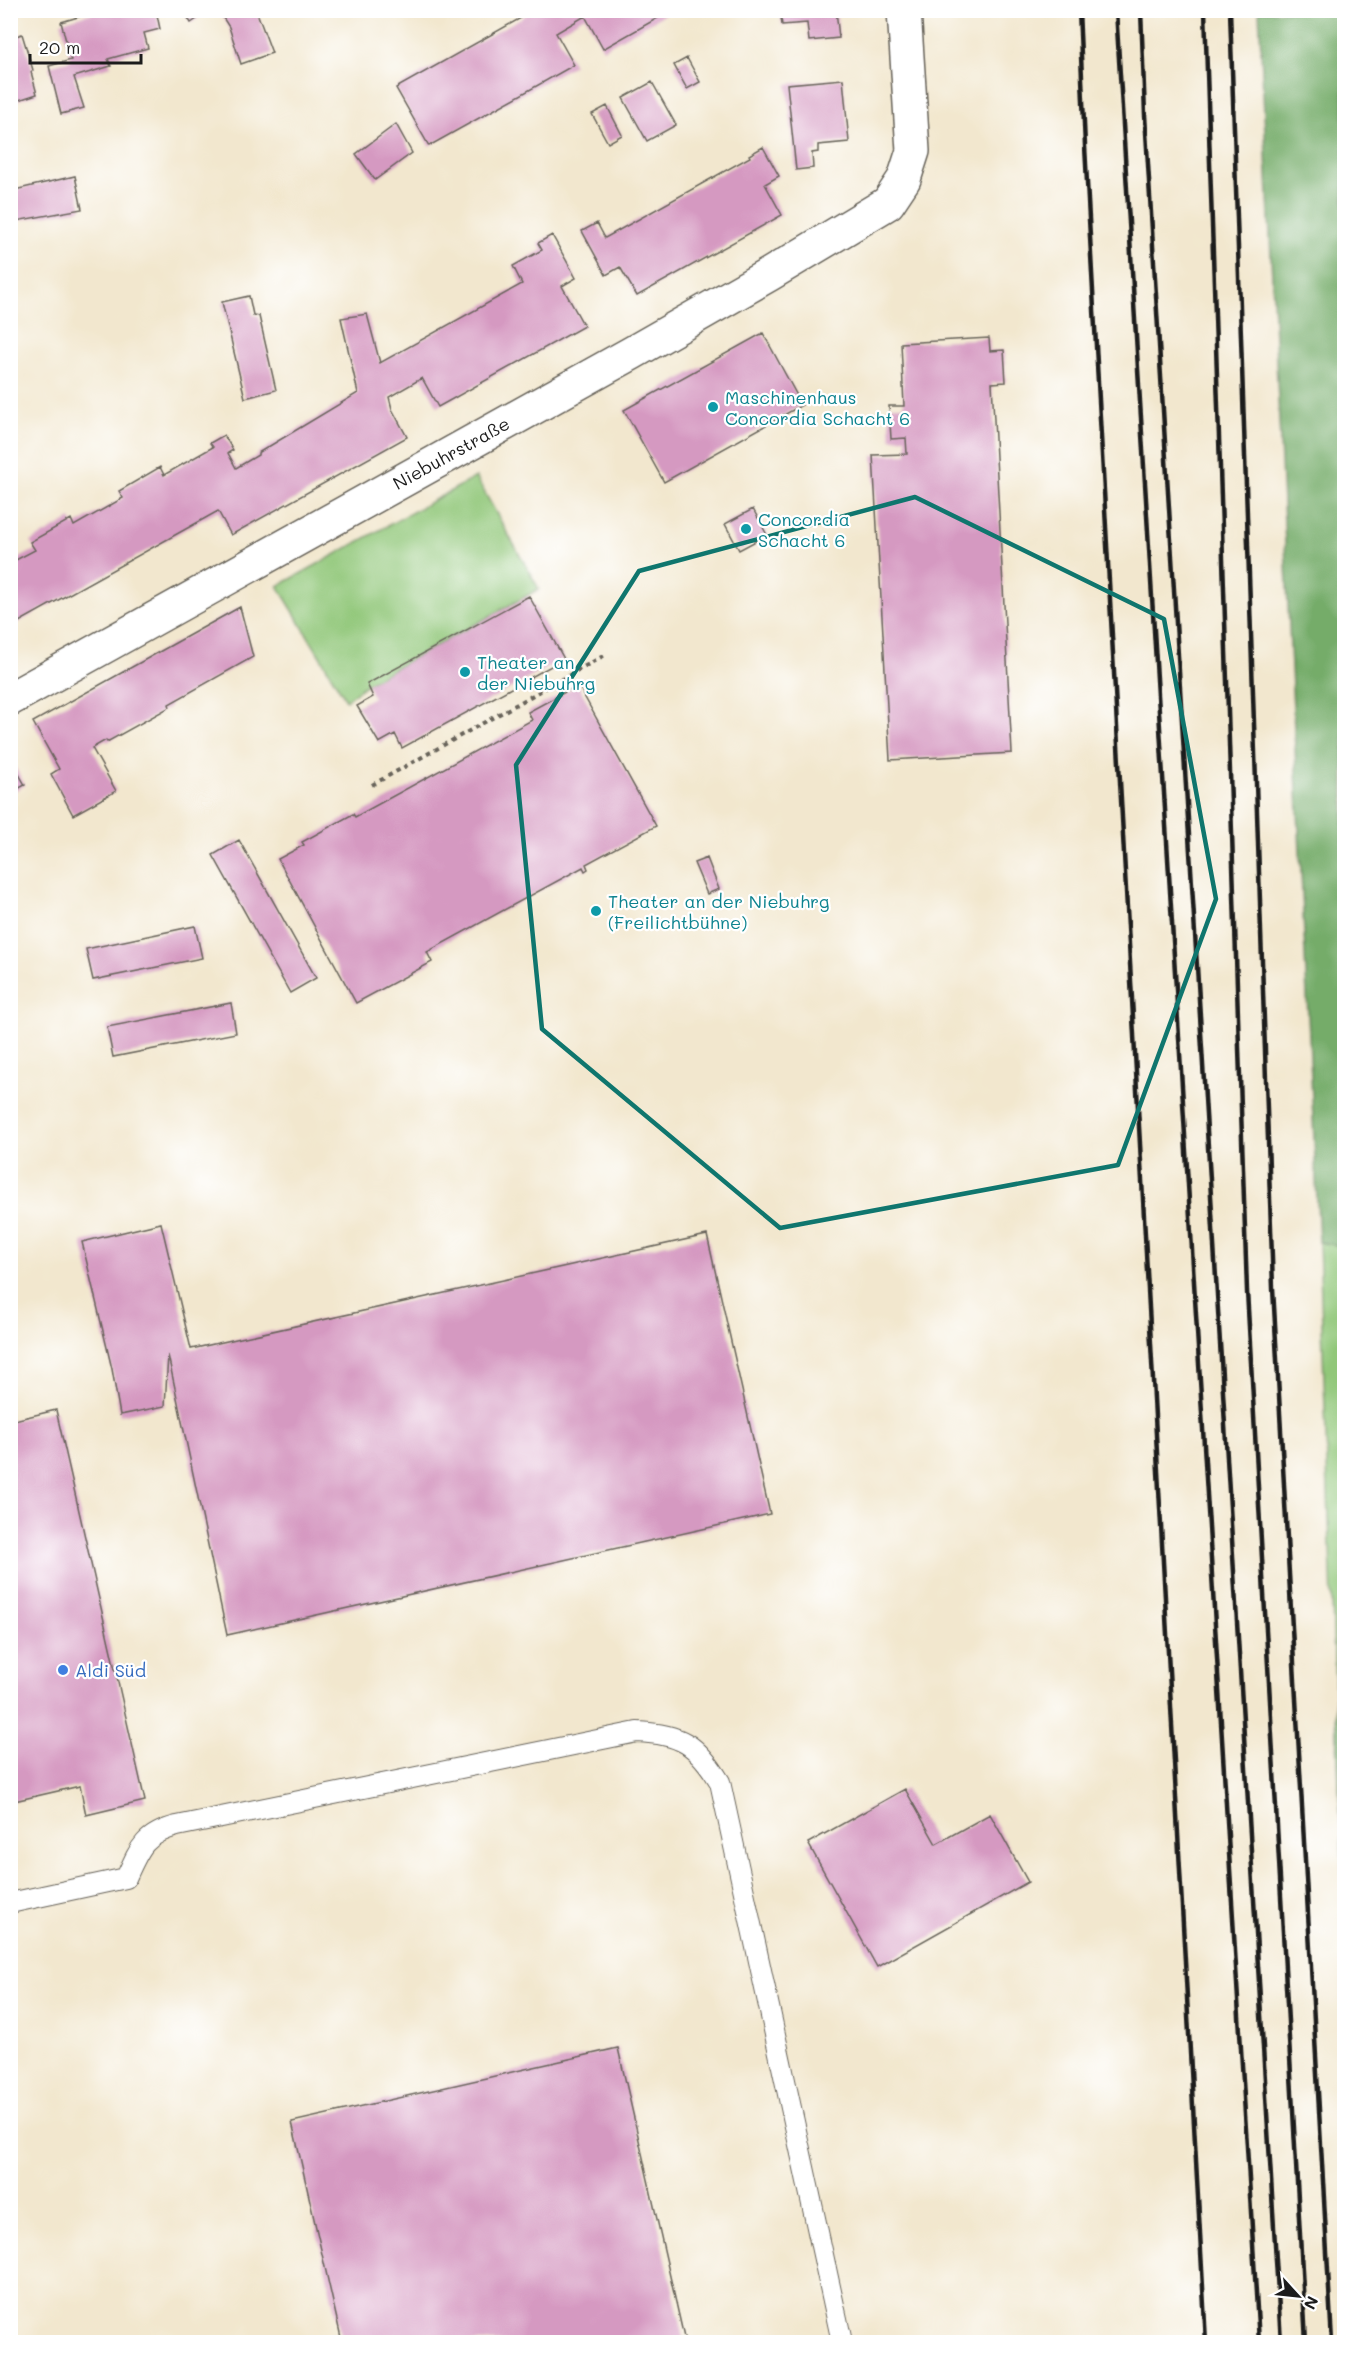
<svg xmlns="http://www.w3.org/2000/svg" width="1355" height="2353" font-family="Mali,sans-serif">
<rect width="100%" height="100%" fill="#fff"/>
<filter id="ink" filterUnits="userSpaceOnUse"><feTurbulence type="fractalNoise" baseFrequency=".0167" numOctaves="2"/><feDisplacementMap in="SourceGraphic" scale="12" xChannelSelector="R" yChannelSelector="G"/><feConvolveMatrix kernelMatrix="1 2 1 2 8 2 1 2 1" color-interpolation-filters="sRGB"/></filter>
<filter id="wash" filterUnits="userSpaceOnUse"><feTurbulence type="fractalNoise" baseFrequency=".008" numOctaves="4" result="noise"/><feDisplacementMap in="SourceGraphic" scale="24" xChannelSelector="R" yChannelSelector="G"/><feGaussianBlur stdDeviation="1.35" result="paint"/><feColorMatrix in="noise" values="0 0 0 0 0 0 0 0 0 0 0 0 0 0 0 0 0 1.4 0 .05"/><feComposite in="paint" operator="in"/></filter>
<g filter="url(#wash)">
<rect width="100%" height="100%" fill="#f2e7ce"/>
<path fill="#91c779" stroke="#56724a" stroke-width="1.5" d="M476 477 539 589 367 684 346 700 278 586Z
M1319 1242 1344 1246V1686L1335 1685Z"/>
<path fill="#74ac69" stroke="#486442" stroke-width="1.5" d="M1259 11H1344V1246L1319 1242Z
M1335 1685 1344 1686V1911Z"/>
<g id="blocks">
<path fill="#d599c1" d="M102 10H156L160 29 144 33 148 48 108 59 111 66 74 77 84 108 61 114 49 66 71 60 61 22Z
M183 10H210L191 23Z
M218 10H256L272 53 241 64 229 27Z
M535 10H672L603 49 585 16 556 33 574 65 429 146 396 88Z
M780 10H836L839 38 809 41 807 23 782 25Z
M22 34 33 70 31 72 37 94 10 103V38Z
M687 58 700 82 687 89 674 65Z
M843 79 849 142 818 145V152L812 153 813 168 796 170 787 84Z
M652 82 676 125 647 141 623 98Z
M607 106 622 135 608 143 592 114Z
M396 124 412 153 375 180 356 154Z
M763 147 779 176 765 184 782 215 637 296 620 267 606 275 582 231 597 223 605 238 750 157 749 155Z
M75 176 82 209 16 221 10 191Z
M552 235 576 278 562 286 584 326 438 407 422 378 389 397 392 409 407 437 231 535 218 511 10 627V563L35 550 30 542 71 519 74 526 123 498 119 491 160 467 164 475 213 447 210 443 224 435 233 450 228 453 236 468 258 455V453L358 393 341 318 367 314 380 363 522 284 513 266 542 250 538 243Z
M249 296 253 315 259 316 276 390 245 398 222 302Z
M763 333 802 405 664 482 624 410Z
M989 338 990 351 1004 350 1006 382 992 383 1012 753 890 760 873 455 907 454 906 438 891 439 889 406H904L901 343Z
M753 509 767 535 739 550 725 524Z
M529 596 564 659 402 748 395 734 379 743 357 706 373 697 367 684Z
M240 607 253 657 169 704 170 707 107 742 106 740 92 748 116 791 73 815 51 774 59 769 33 722Z
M578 685 656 826 586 864 588 869 585 871 583 867 427 952 432 962 356 1003 278 859 304 845 302 842 353 814 355 817 532 720 528 712Z
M10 758 25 785 10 793Z
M239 840 316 978 290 993 213 855Z
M707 858 719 889 707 894 694 863Z
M195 926 202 958 93 980 86 949Z
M231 1003 236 1033 113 1057 107 1027Z
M161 1223 191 1349 707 1235 770 1514 227 1635 168 1355 165 1406 120 1415 112 1369 82 1242Z
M56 1410 145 1801 86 1815 80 1786 10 1802V1421Z
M905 1789 936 1844 990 1814 1028 1882 877 1967 808 1843Z
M618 2048 685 2342H342L292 2122Z"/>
</g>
</g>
<g filter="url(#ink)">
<use href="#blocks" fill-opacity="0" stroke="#67635a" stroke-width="1.5"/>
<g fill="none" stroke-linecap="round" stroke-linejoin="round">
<defs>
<path id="service" d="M10 1903 126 1878C139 1849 144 1834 177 1826L637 1732C681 1734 697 1744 720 1782L842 2342"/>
<path id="minor" d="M10 699 632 353 770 274 888 203 904 179 913 151 904 10"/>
</defs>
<use href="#service" stroke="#67635a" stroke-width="22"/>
<use href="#minor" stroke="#67635a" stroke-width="36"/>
<path stroke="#67635a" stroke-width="4" stroke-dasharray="4.5 4.5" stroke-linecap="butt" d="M372 785 605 655"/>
<use href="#service" stroke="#fff" stroke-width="20"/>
<use href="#minor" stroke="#fff" stroke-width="33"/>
<path stroke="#1c1c1c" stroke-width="4.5" d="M1079 10 1085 146 1206 2342
M1116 10 1259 2342
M1141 10 1145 115 1281 2342
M1205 10 1247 1291 1306 2342
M1230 10 1273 1288 1332 2342"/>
</g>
</g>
<path fill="none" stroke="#0f766e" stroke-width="4.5" stroke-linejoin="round" d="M915 497 1164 619 1216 899 1118 1165 780 1228 542 1029 516 765 639 571Z"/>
<g fill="#0f9aa8" stroke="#fff" stroke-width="2">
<circle cx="713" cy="407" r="6"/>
<circle cx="746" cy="529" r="6"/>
<circle cx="465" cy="672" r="6"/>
<circle cx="596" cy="911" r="6"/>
</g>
<circle fill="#3f7fe0" stroke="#fff" stroke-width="2" cx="63" cy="1670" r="6"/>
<g text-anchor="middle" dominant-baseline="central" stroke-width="4.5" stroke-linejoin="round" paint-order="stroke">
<g font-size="18" fill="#0d838f" stroke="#fff" text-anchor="start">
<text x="725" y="397">Maschinenhaus<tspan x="725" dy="21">Concordia Schacht 6</tspan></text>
<text x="758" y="519">Concordia<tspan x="758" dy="21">Schacht 6</tspan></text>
<text x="477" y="662">Theater an<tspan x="477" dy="21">der Niebuhrg</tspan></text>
<text x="608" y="901">Theater an der Niebuhrg<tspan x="608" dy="21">(Freilichtbühne)</tspan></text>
</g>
<g font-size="18" fill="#1c1c1c" stroke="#fff">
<text transform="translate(451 453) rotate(-29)">Niebuhrstraße</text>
</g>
<g font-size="18" fill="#366cbe" stroke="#fff" text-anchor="start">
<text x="75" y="1670">Aldi Süd</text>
</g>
</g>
<rect width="1355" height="2353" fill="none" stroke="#fff" stroke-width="36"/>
<g transform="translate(1298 2296) rotate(117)" stroke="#ffffff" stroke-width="4.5" paint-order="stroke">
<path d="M0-4.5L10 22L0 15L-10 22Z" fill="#1c1c1c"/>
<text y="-9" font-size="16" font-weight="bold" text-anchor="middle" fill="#1c1c1c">N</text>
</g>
<path d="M30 54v9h111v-9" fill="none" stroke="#1c1c1c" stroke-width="3"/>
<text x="39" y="54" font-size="18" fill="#1c1c1c" stroke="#ffffff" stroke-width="4.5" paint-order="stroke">20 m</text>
</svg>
